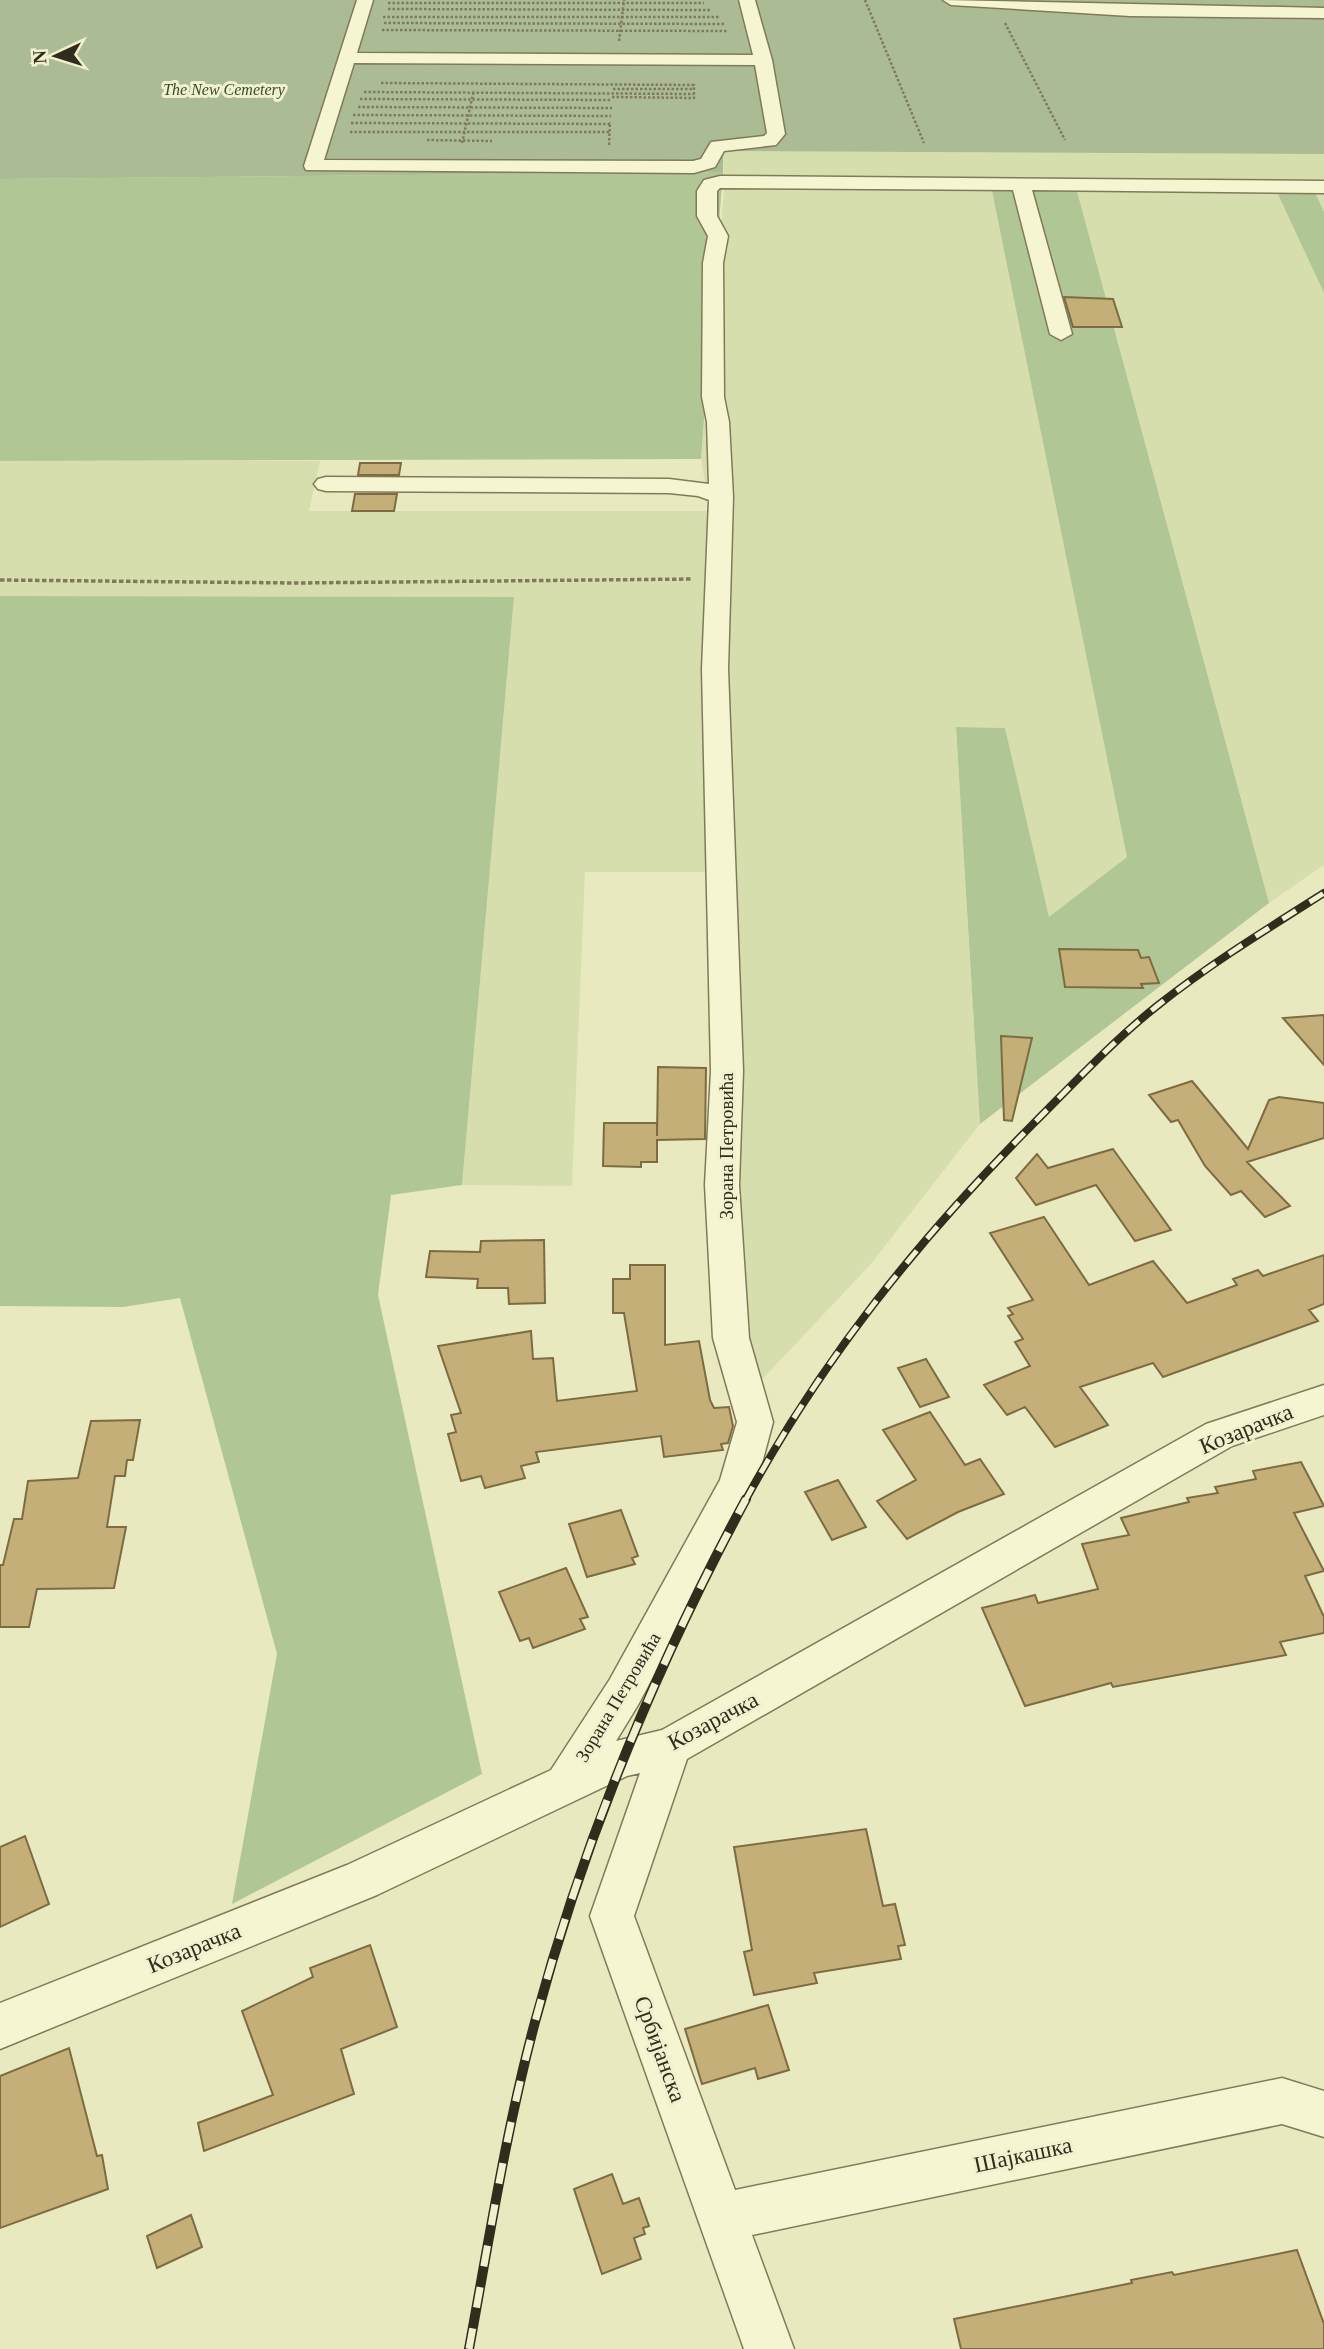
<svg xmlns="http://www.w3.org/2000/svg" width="1324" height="2349" font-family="'Times New Roman',serif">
<rect width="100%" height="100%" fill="#e9e9c0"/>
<path fill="#d7deae" d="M723 151 1324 154V212L1315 192H1278L1324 293V865L1269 903 1077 191H992L1127 857 1049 918 1005 728 956 727 980 1124 871 1264 739 1404 719 872H585L572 1186 462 1185 514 597 0 596V461H320L309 511H710L701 459 724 190Z"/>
<path fill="#b1c695" d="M723 172 701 459 0 461V179Z
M992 191H1077L1269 903 980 1124 956 727 1005 728 1049 917 1127 857Z
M1277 192H1315L1324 212V293Z
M0 596 514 597 462 1185 391 1195 378 1295 482 1774 232 1904 277 1654 180 1298 123 1307 0 1306Z"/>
<path fill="#abbb94" d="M0 0H1324V154L723 151V172L0 179Z"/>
<path fill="#c4af79" stroke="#7d6c42" stroke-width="2" d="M1064 297 1113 299 1122 327H1073Z
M360 463H401L399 475H358Z
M355 494H397L394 511H352Z
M1059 949 1138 950 1141 958 1149 957 1159 983 1141 984 1143 988 1065 987Z
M1324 1015V1065L1283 1018Z
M1001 1036 1032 1038 1012 1121 1004 1120Z
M658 1067 706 1068 705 1139 657 1140V1162H641V1167L603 1166 604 1123H657V1136Z
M1192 1081 1248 1149 1269 1100 1279 1097 1324 1103V1138L1247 1162 1290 1206 1265 1217 1241 1191 1231 1195 1205 1166 1178 1120 1171 1122 1149 1095Z
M1113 1149 1171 1230 1135 1241 1096 1185 1036 1205 1016 1178 1037 1154 1048 1168Z
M1044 1217 1089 1285 1153 1261 1187 1303 1237 1285 1233 1279 1258 1270 1263 1276 1324 1255V1304L1309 1310 1318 1321 1163 1377 1153 1363 1080 1387 1108 1425 1055 1447 1025 1407 1007 1415 984 1385 1030 1366 1015 1342 1023 1339 1008 1316 1013 1314 1008 1308 1033 1300 990 1233Z
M544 1240 545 1303 509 1304 508 1288H477L478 1279 426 1277 430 1251 480 1252 481 1241Z
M630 1265H665V1345L699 1341 710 1400 714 1408 729 1407 733 1426 728 1443 721 1444 723 1450 664 1457 661 1436 536 1452 539 1462 521 1466 525 1478 485 1488 481 1476 461 1481 448 1434 456 1432 451 1415 461 1413 438 1346 531 1331 533 1359 553 1358 557 1401 637 1391 624 1313H613V1279H630Z
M926 1359 949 1397 920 1407 898 1368Z
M930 1412 965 1465 980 1459 1004 1494 958 1512 907 1539 877 1501 916 1480 883 1430Z
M140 1420 133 1460H127L125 1476H115L107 1527H126L114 1588 37 1589 29 1627H0V1565H3L14 1519H22L28 1481 78 1478 91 1421Z
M1301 1462 1324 1506 1294 1513 1324 1571 1305 1576 1324 1617V1633L1280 1642 1286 1655 1113 1687 1111 1683 1025 1706 982 1608 1035 1595 1038 1603 1098 1589 1082 1544 1129 1535 1121 1518 1189 1502 1187 1498 1218 1493 1215 1487 1256 1479 1253 1471Z
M838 1480 866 1527 832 1540 805 1492Z
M621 1510 638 1556 632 1558 635 1564 587 1577 569 1524Z
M566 1568 588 1617 580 1619 585 1629 533 1648 529 1638 520 1641 499 1592Z
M866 1829 883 1906 895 1904 905 1945 898 1946 901 1959 814 1973 817 1983 754 1995 744 1952 752 1950 734 1847Z
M25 1836 49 1904 0 1927V1847Z
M370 1945 397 2027 341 2049 354 2094 204 2151 198 2123 273 2095 242 2011 313 1977 310 1968Z
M768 2005 789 2070 758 2079 755 2068 702 2084 685 2029Z
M69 2048 97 2156 102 2155 108 2189 0 2228V2076Z
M612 2174 623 2204 639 2198 649 2226 643 2228 645 2234 634 2238 641 2259 602 2274 574 2189Z
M191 2215 202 2247 157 2268 147 2236Z
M1297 2250 1324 2324V2349H961L954 2319 1132 2283 1131 2280 1172 2272 1174 2275Z"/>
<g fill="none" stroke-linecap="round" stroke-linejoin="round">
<defs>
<path id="minor" d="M357 0H373L357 53 753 55 739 0H755L772 60 785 134 776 145 724 151 715 167 694 173 306 170 304 166ZM354 63 755 65 767 133 764 136 711 142 701 159 693 161 324 160Z
M943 0 1324 8V18L1130 16 951 5Z
M720 176 1324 181V193L1032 190 1072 334 1061 340 1050 334 1013 190 720 188 717 191V216L728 236 723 263 724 397 729 422 733 497 728 669 743 1071 739 1185 749 1338 773 1422 757 1482 638 1705 616 1741 662 1730 1206 1424 1324 1385V1415L1232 1446 687 1759 634 1916 735 2190 1282 2078 1324 2091V2137L1282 2124 752 2235 794 2349H744L590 1916 640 1773 627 1776 377 1895 0 2049V2003L347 1865 551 1770 610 1679 720 1480 737 1422 713 1338 705 1185 711 1071 702 669 709 500 698 496 669 493 326 491 318 489 314 484 318 479 326 477 669 479 709 484 707 422 702 397 703 263 708 236 697 216V191L704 180Z"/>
</defs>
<use href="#minor" stroke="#817a5a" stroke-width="3"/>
<path stroke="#817a5a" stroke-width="2.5" stroke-dasharray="2.5 2" stroke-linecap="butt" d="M865 0 924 143
M388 3H704
M388 9 710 10
M383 17H719
M384 23 724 24
M1005 23 1065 140
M382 30 727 31
M619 41 624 0
M381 83 694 85
M613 89H694
M364 92 694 94
M612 97 694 98V84
M360 99 612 100
M358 107 612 108
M353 115 611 116
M351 123 610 124
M350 132H610
M427 140 492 141
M462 143 474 90
M609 145 610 122"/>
<path stroke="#817a5a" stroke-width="3.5" stroke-dasharray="4.5 2.5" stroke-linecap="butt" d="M0 580 296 583 692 579"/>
<use href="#minor" fill="#f5f5d2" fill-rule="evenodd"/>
<defs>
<path id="rail-far1" d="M745 1501C824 1356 919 1239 1034 1123 1074 1083 1113 1041 1157 1006 1210 964 1267 929 1324 893"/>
<path id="rail" d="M469 2349C489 2240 506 2130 535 2022 584 1839 656 1666 746 1499"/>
</defs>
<use href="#rail-far1" stroke="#312d1d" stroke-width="8"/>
<use href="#rail" stroke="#312d1d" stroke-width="10"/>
<use href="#rail-far1" stroke="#f1f1cf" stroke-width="5" stroke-dasharray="16" stroke-linecap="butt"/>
<use href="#rail" stroke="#f1f1cf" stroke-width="7" stroke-dasharray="21" stroke-linecap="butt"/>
</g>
<g text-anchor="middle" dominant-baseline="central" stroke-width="6" stroke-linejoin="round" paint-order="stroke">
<g font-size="16" font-style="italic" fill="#364c25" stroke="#f1f1cf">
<text x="224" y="89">The New Cemetery</text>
</g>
<g font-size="19" fill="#312d1d" stroke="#f1f1cf">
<text transform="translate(726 1146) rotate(-90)">Зорана Петровића</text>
<text transform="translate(618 1697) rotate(-59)">Зорана Петровића</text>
</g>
<g font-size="23" fill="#312d1d" stroke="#f1f1cf">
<text transform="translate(1246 1429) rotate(-22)">Козарачка</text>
<text transform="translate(713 1721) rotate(-28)">Козарачка</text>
<text transform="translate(194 1948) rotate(-22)">Козарачка</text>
<text transform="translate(660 2049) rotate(70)">Србијанска</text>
<text transform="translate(1023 2155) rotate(-12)">Шајкашка</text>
</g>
</g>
<g transform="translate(56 56) rotate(266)" stroke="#f1f1cf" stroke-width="5" paint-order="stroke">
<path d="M0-5L12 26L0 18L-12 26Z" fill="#312d1d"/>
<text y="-10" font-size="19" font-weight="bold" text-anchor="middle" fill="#312d1d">N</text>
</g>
</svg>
